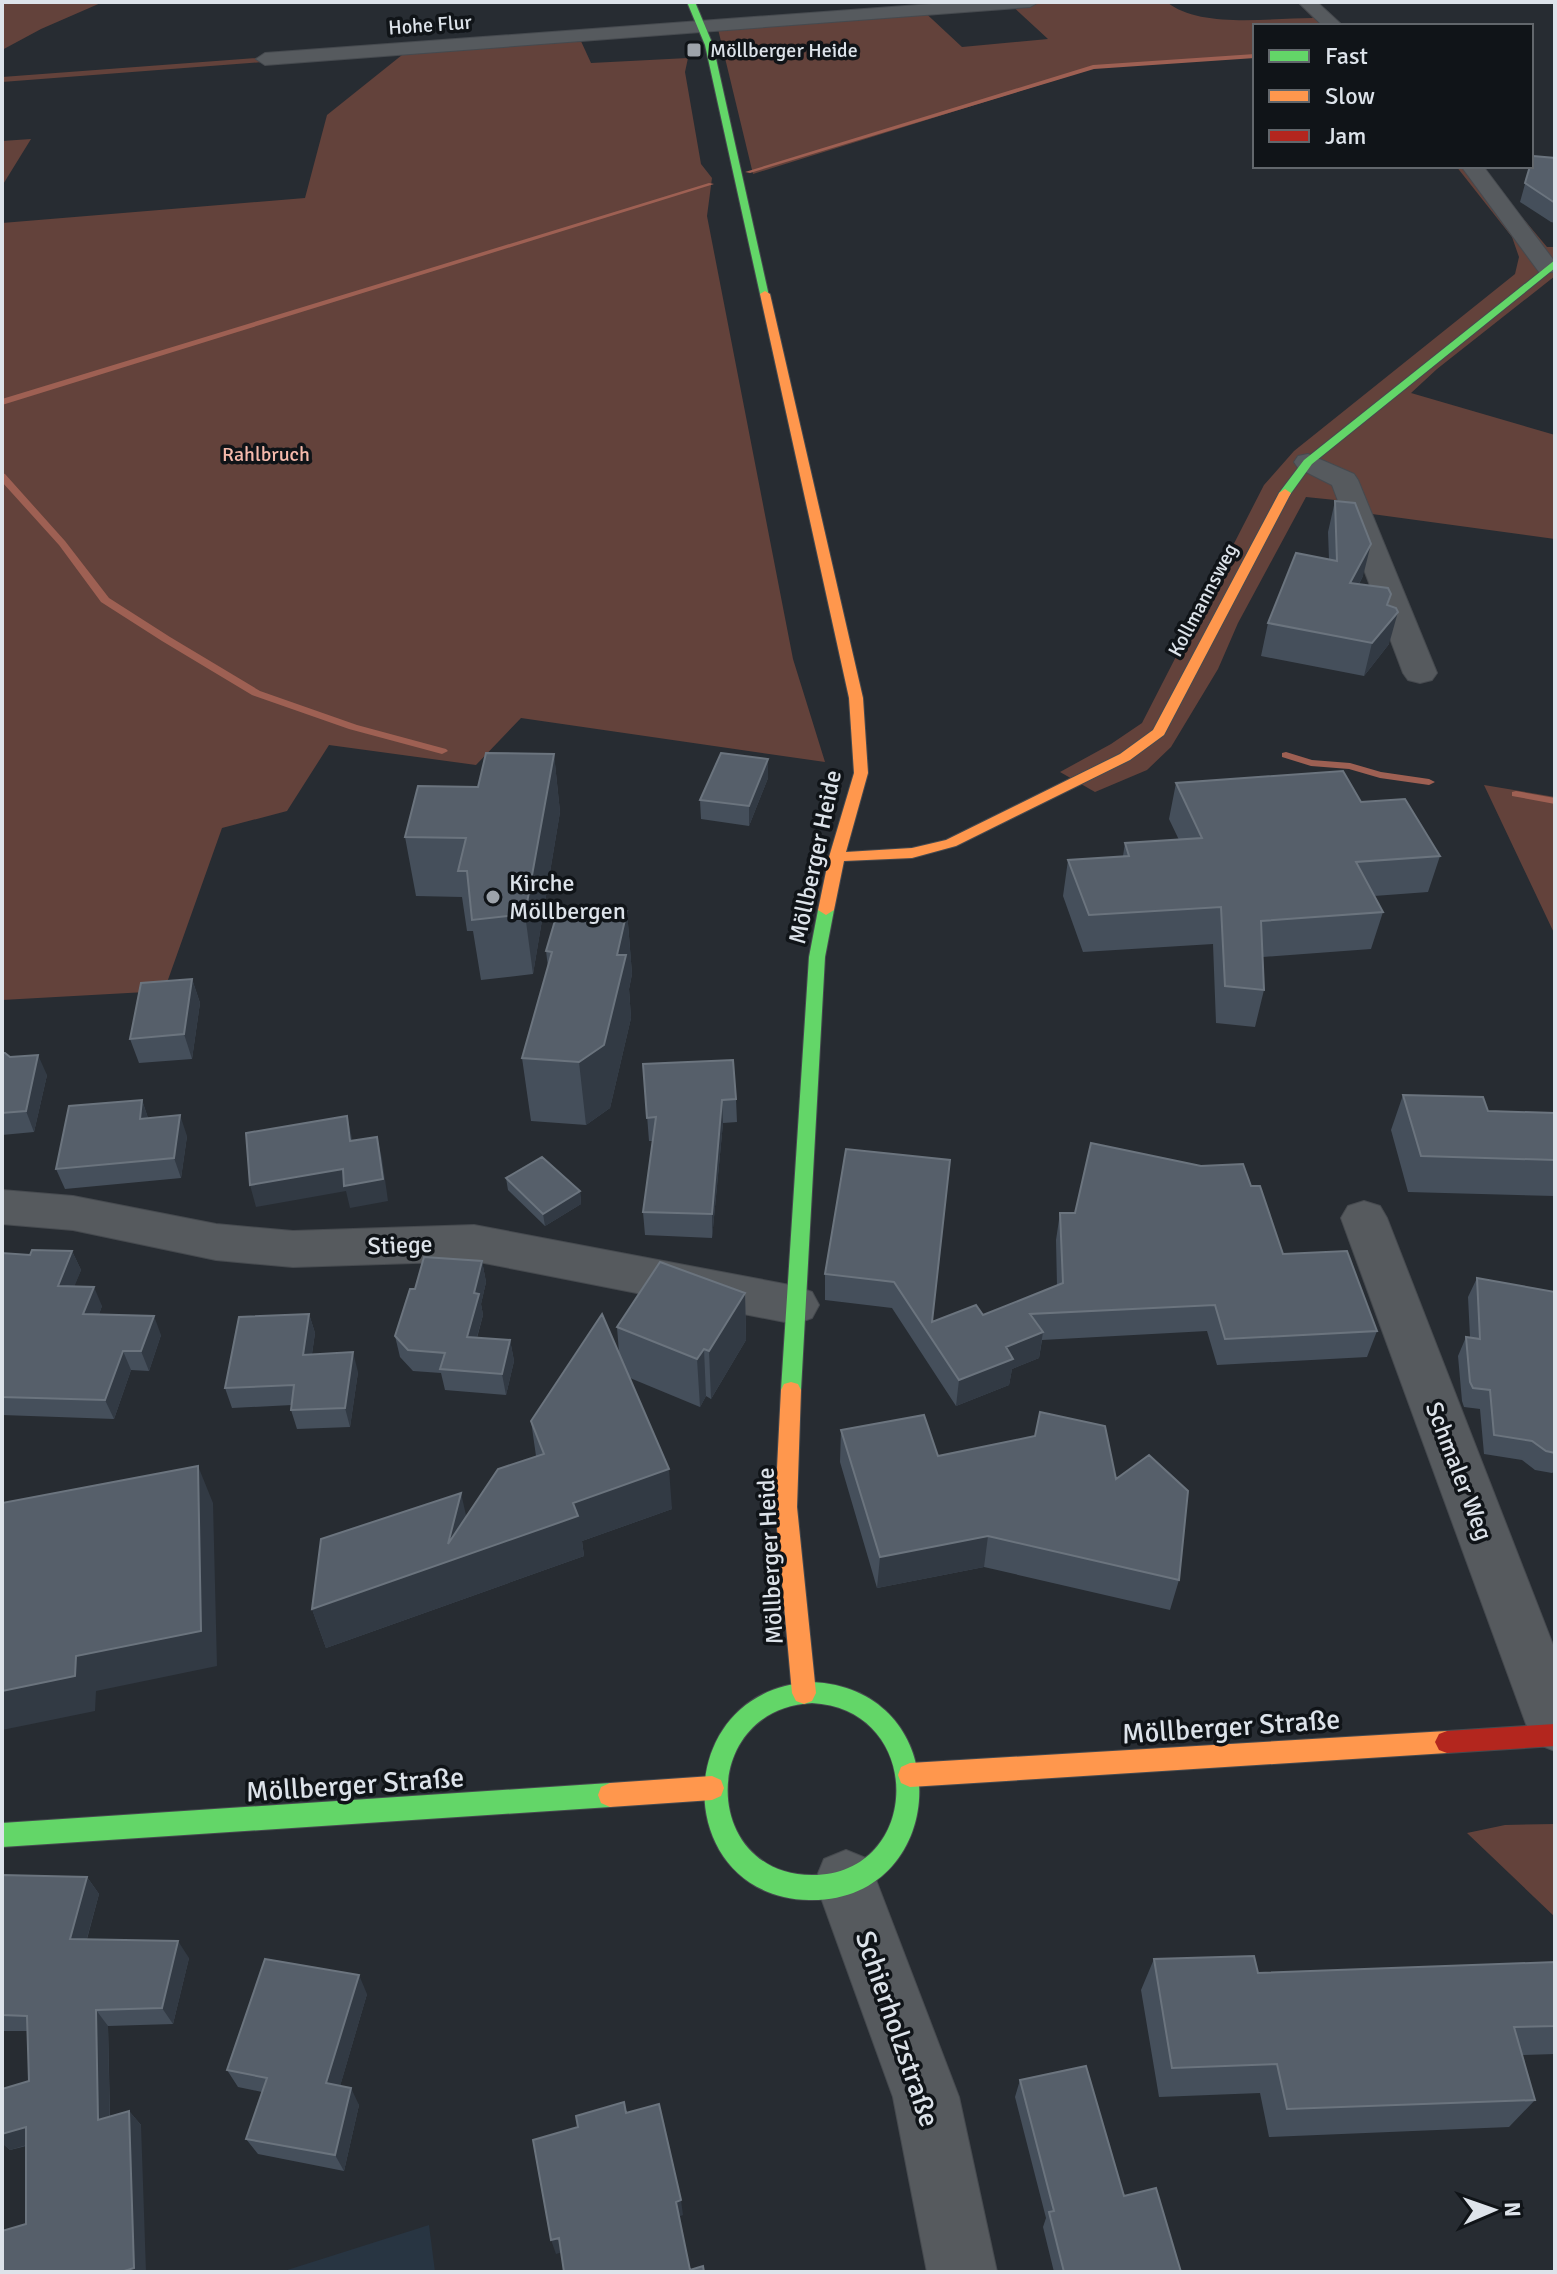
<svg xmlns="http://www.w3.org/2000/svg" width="1557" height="2274" font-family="Signika,sans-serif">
<rect width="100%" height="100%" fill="#272c32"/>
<path fill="#283542" d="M429 2225 435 2272H281Z"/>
<path fill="#63423b" d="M2 2H103L41 29 2 50Z
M1008 2H1167C1199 29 1271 18 1313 18L1298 2H1313L1339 26H1255V57L1094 68 753 174 718 29 918 6 962 47 1048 39Z
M680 26 580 39 591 63 688 58 685 72 701 164 712 178 707 216 793 659 825 762 521 718 476 765 329 745 287 811 222 828 164 991 2 1000V223L305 198 327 115 407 51 2 82V77Z
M31 139 2 186V141Z
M1456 166H1479L1547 247H1555V276L1437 369 1411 393 1555 435V539L1350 511 1345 501 1306 497 1238 623 1218 669 1171 747 1147 770 1095 792 1060 772 1111 744 1142 723 1264 485 1294 451 1515 274 1519 257 1512 237Z
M1484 785 1555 797V935Z
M1555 1824V1917L1467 1833 1505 1825Z"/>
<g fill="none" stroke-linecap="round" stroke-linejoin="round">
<path fill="#9e6053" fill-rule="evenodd" d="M1255 54V58L1094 69 750 173 745 172 1093 65Z
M709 183 714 184 2 405V399Z
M2 473 5 474 65 541 109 598 170 637 260 691 357 725 446 749 448 751 442 754 349 729 252 695 162 641 101 602 59 545 2 482Z
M1286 752 1312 760 1350 763 1381 772 1429 779 1435 782 1429 785 1380 778 1349 769 1311 766 1282 757V753Z
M1516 791 1555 798V804L1512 796V792Z"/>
<defs>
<path id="street" d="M959 2H1039L1030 7 265 65 256 59 265 53Z
M1298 2H1317L1343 26H1323Z
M1461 166H1483L1555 262V272H1539Z
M1308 454 1354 474 1358 480 1437 673 1432 680 1420 683 1408 680 1403 673 1332 485 1298 468 1294 462 1298 456Z
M2 1190 73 1196 216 1224 293 1231 474 1225 795 1286 812 1292 819 1305 812 1318 795 1324 474 1261 293 1267 216 1260 73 1230 2 1224Z
M1364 1201 1380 1206 1387 1218 1555 1650V1751L1535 1743 1526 1724 1341 1218 1348 1206Z
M846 1850 868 1859 959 2097 997 2272H927L893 2097 815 1881 824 1859Z"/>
<path id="fast" d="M687 2H695L713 45 769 296 760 294 705 45Z
M1555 260V268L1312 464 1289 496H1281L1279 493 1304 460Z
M826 905 834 910 825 957 801 1390 798 1396 791 1398 784 1396 781 1390 809 957 818 910Z
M812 1682C960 1689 951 1903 809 1900 670 1897 668 1689 812 1682ZM812 1703C926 1709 923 1875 812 1875 701 1875 698 1709 812 1703Z
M610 1783 619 1787 622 1795 619 1803 610 1807 2 1847V1823Z"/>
<path id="slow" d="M765 291 770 294 863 698 868 773 846 852 912 848 946 840 1120 754 1153 730 1279 493 1285 489 1291 493 1164 735 1130 760 956 846 912 858 844 861 834 910 826 915 818 910 829 857 854 773 849 698 760 294Z
M791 1382 798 1384 801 1390 797 1507 816 1693 812 1701 804 1704 796 1701 792 1693 775 1507 781 1390 784 1384Z
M1447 1731 1455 1734 1459 1742 1455 1750 1447 1753 910 1787 901 1783 898 1775 901 1767 910 1763Z
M712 1776 721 1780 724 1788 721 1796 712 1800 610 1807 601 1803 598 1795 601 1787 610 1783Z"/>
<path id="jam" d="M1555 1724V1746L1447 1753 1439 1750 1435 1742 1439 1734 1447 1731Z"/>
</defs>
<use href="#street" stroke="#464a4f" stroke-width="2"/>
<use href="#fast" stroke="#464a4f" stroke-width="2"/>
<use href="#slow" stroke="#464a4f" stroke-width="2"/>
<use href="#jam" stroke="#464a4f" stroke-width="2"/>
<use href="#street" fill="#565a5e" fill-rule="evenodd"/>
<use href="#fast" fill="#63d668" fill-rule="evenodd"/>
<use href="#slow" fill="#ff974d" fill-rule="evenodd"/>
<use href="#jam" fill="#b3261e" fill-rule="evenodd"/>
</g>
<path fill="#454f5b" d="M1555 158V223L1551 222 1520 202 1530 166Z
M1335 501 1363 576 1359 584 1388 605 1389 644 1364 676 1261 656 1268 623 1329 559 1328 532Z
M554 754 560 812 533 974 481 980 473 931H467L462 897 416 896 405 837 478 787Z
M768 759V778L749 826 701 819 700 800Z
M1176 783 1361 802 1440 856 1428 892 1374 896 1383 912 1371 949 1263 957 1264 990 1255 1027 1216 1023 1213 944 1083 952 1063 896 1068 860 1123 856 1125 843 1179 840 1169 819Z
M627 911 632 974 629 989 631 1018 610 1108 586 1125 531 1121 522 1058 548 967 546 951Z
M192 979 200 1003 192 1059 139 1063 130 1039Z
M2 1053 47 1075 34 1132 2 1135Z
M643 1064 736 1099 737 1122 723 1123 712 1238 645 1235 643 1212 653 1141H649Z
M1403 1095 1488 1111 1555 1113V1196L1408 1192 1391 1130Z
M142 1100 148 1118 187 1136 181 1178 65 1189 56 1169Z
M846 1149 932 1322 983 1315 1057 1286 1056 1240 1060 1213H1075L1251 1186 1283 1254 1377 1331 1367 1357 1217 1365 1207 1331 1042 1340 1039 1358 1012 1369 1009 1385 956 1406 892 1308 825 1300V1274Z
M506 1178 580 1191 581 1204 545 1226 508 1190Z
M72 1251 81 1270 74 1286 102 1306 99 1314 161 1335 149 1371 131 1370 114 1419 2 1415V1253L30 1255Z
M482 1261 486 1282 481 1304 483 1315 477 1338 510 1340 514 1361 506 1395 445 1390 441 1373 413 1371 400 1357 395 1336 415 1289Z
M1477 1278 1555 1292V1471L1552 1473 1535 1470 1522 1460 1484 1454 1480 1409 1464 1407 1462 1401 1458 1356 1466 1337H1470L1468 1297Z
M745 1293 746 1340 711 1399 706 1396 700 1407 630 1378 672 1509 582 1541 584 1556 326 1648 312 1609 467 1516 536 1456 531 1421 619 1353 617 1327Z
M309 1314 315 1333 312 1354 358 1372 350 1427 297 1429 291 1410 292 1405 232 1408 225 1388Z
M841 1430 938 1456 1116 1479 1179 1580 1170 1610 984 1567 877 1588 840 1462Z
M2 1875 87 1877 99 1894 87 1939 189 1958 173 2024 108 2026 110 2116 129 2111 141 2125 26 2224V2146L10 2150 2 2143V2089L29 2081 28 2031H2Z
M1154 1959 1258 1973 1555 1962V2054L1522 2055 1535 2100 1509 2127 1269 2137 1260 2093 1159 2097 1141 1990Z
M367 1994 340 2086 359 2105 344 2171 258 2154 246 2139 262 2092 238 2087 227 2070Z
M1020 2080 1124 2196 1181 2272H1054L1043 2227 1046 2218 1015 2097Z"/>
<path fill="#323a44" d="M1371 544 1363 576 1342 615 1350 583Z
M1391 594 1382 626 1398 612 1389 644 1364 676 1372 643Z
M554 754 560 812 533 974 525 914Z
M768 759V778L749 826V806Z
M627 911 632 974 629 989 631 1018 610 1108 586 1125 579 1062 617 955Z
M192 979 200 1003 192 1059 184 1034Z
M38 1055 47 1075 34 1132 26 1111Z
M142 1100 149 1121 140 1119Z
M722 1100 723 1123 712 1238V1214Z
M180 1115 187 1136 181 1178 174 1158Z
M347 1116 352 1138 355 1163 350 1141Z
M377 1137 382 1158 388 1201 350 1208 346 1191 256 1207 250 1185Z
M580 1191 581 1204 545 1226 543 1214Z
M72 1251 81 1270 67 1305 58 1286Z
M482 1261 486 1282 481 1304 483 1315 471 1358 467 1337 474 1293Z
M94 1287 102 1306 92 1333 83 1314Z
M745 1293 746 1340 711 1399 709 1351Z
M309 1314 315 1333 309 1374 303 1355Z
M154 1316 161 1335 149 1371 141 1351Z
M1043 1332 1039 1358 1012 1369 1009 1385 956 1406 959 1380 1006 1347Z
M510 1340 514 1361 506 1395 502 1374Z
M704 1349 706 1396 700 1407 697 1359Z
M123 1351 131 1370 114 1419 105 1400Z
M353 1352 358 1372 350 1427 345 1408Z
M198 1466 213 1503 217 1666 96 1691 95 1711 2 1730V1691L76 1656Z
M669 1469 672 1509 582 1541 584 1556 326 1648 312 1609 448 1544 461 1493 470 1533 573 1503Z
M988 1536 984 1567 877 1588 880 1557Z
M87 1877 99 1894 82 1956 70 1939Z
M178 1941 189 1958 173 2024 162 2008Z
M359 1975 367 1994 336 2100 326 2083Z
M96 2010 108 2026 110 2134 98 2120Z
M351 2088 359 2105 344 2171 335 2155Z
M129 2111 141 2125 146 2272H121Z
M26 2127 40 2141 10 2150 2 2143V2134Z
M681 2200 683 2215 678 2217 676 2202Z
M559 2238 563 2252 556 2254 551 2240Z"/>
<path fill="#565f6a" stroke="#6b747e" stroke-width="2" d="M1533 156 1555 158V203L1525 183Z
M1335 501 1355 503 1371 544 1350 583 1388 588 1391 594 1387 605 1396 608 1398 612 1372 643 1268 623 1296 553 1337 561Z
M486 753 554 754 525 914 472 920 467 871H458L466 838 405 837 418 786 478 787Z
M721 753 768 759 749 806 700 800Z
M1343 771 1361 802 1405 799 1440 856 1356 862 1383 912 1261 921 1264 990 1225 986 1221 907 1089 915 1068 860 1129 856 1125 843 1202 838 1176 783Z
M559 907 627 911 617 955H626L604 1045 579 1062 522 1058 552 952 546 951Z
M192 979 184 1034 130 1039 141 983Z
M2 1053H5L10 1057 38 1055 26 1111 2 1113Z
M733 1060 736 1099 722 1100 712 1214 643 1212 656 1117 647 1118 643 1064Z
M1403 1095 1483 1097 1488 1111 1555 1113V1160L1421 1156Z
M142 1100 140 1119 180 1115 174 1158 56 1169 69 1106Z
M347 1116 350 1141 377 1137 383 1179 344 1186 343 1169 250 1185 246 1133Z
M1091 1143 1201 1166 1243 1164 1251 1186H1260L1283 1254 1347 1251 1377 1331 1225 1339 1215 1305 1030 1314 1043 1332 1006 1347 1013 1359 959 1380 894 1282 825 1274 846 1149 950 1160 932 1322 976 1305 983 1315 1063 1283 1060 1213H1075Z
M542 1157 580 1191 543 1214 506 1178Z
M32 1250 72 1251 58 1286 94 1287 83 1314 154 1316 141 1351H123L105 1400 2 1397V1253L30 1255Z
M424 1257 482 1261 474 1293 479 1294 467 1337 510 1340 502 1374 440 1369 445 1353 408 1350 395 1336 410 1289H415Z
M660 1262 745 1293 709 1351 704 1349 697 1359 617 1327Z
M1477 1278 1555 1292V1453L1546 1451 1532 1441 1494 1435 1490 1390 1473 1388 1470 1382 1466 1337 1480 1339Z
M309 1314 303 1355 353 1352 345 1408 291 1410 294 1385 225 1388 239 1317Z
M602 1314 669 1469 573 1503 578 1516 312 1609 321 1539 461 1493 448 1544 498 1469 544 1454 531 1421Z
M1040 1412 1105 1426 1116 1479 1149 1455 1188 1491 1179 1580 988 1536 880 1557 841 1430 924 1415 938 1456 1035 1436Z
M198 1466 201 1631 76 1656 75 1676 2 1691V1503Z
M2 1875 87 1877 70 1939 178 1941 162 2008 96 2010 98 2120 129 2111 134 2268 121 2272H2V2231L26 2224V2127L2 2134V2089L29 2081 27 2016 2 2015Z
M1254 1956 1258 1973 1555 1962V2026L1514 2027 1535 2100 1287 2109 1277 2064 1172 2068 1154 1959Z
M265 1959 359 1975 326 2083 351 2088 335 2155 246 2139 267 2078 227 2070Z
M1086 2066 1124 2196 1156 2188 1181 2272H1064L1049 2212 1054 2211 1020 2080Z
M624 2102 626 2113 659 2104 681 2200 676 2202 690 2270 703 2266 704 2272H564L559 2238 551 2240 533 2140 578 2127 576 2116Z"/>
<g fill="#9da3aa" stroke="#101418" stroke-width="3">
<rect x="686" y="42" width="16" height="16" rx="4"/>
<circle cx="493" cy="897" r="8"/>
</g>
<g text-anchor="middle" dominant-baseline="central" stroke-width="7" stroke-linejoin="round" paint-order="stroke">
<g font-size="20" fill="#dde3ea" stroke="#101418">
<text transform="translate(430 25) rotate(-4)">Hohe Flur</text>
<text transform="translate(1203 600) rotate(-62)">Kollmannsweg</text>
</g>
<g font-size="20" fill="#dde3ea" stroke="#101418" text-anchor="start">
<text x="710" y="50">Möllberger Heide</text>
</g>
<g font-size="20" fill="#f5b9ab" stroke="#101418">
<text x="266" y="454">Rahlbruch</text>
</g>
<g font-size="24" fill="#dde3ea" stroke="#101418">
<text transform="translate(815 857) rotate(-78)">Möllberger Heide</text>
<text transform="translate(400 1245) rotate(-2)">Stiege</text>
<text transform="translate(1459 1471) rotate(69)">Schmaler Weg</text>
<text transform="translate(770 1556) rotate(-93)">Möllberger Heide</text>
</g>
<g font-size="24" fill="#dde3ea" stroke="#101418" text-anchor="start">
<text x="509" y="883">Kirche<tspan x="509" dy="28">Möllbergen</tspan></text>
</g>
<g font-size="28" fill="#dde3ea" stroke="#101418">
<text transform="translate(1231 1727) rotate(-4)">Möllberger Straße</text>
<text transform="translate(355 1785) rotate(-4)">Möllberger Straße</text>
<text transform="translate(897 2029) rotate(71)">Schierholzstraße</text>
</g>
</g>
<rect width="1557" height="2274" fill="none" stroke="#dde3ea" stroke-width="8"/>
<rect x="1253" y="24" width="280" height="144" fill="#101418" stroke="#62676c" stroke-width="2"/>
<rect x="1269" y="50" width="40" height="12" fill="#63d668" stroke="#62676c" stroke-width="2"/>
<text x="1325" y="64" font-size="24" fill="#dde3ea">Fast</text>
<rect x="1269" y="90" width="40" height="12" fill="#ff974d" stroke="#62676c" stroke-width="2"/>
<text x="1325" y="104" font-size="24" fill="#dde3ea">Slow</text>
<rect x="1269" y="130" width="40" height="12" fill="#b3261e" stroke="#62676c" stroke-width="2"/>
<text x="1325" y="144" font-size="24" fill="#dde3ea">Jam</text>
<g transform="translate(1493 2210) rotate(88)" stroke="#101418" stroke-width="6" paint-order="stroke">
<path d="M0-6L14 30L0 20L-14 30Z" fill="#dde3ea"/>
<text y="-12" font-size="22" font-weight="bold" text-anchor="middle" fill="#dde3ea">N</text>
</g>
</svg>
